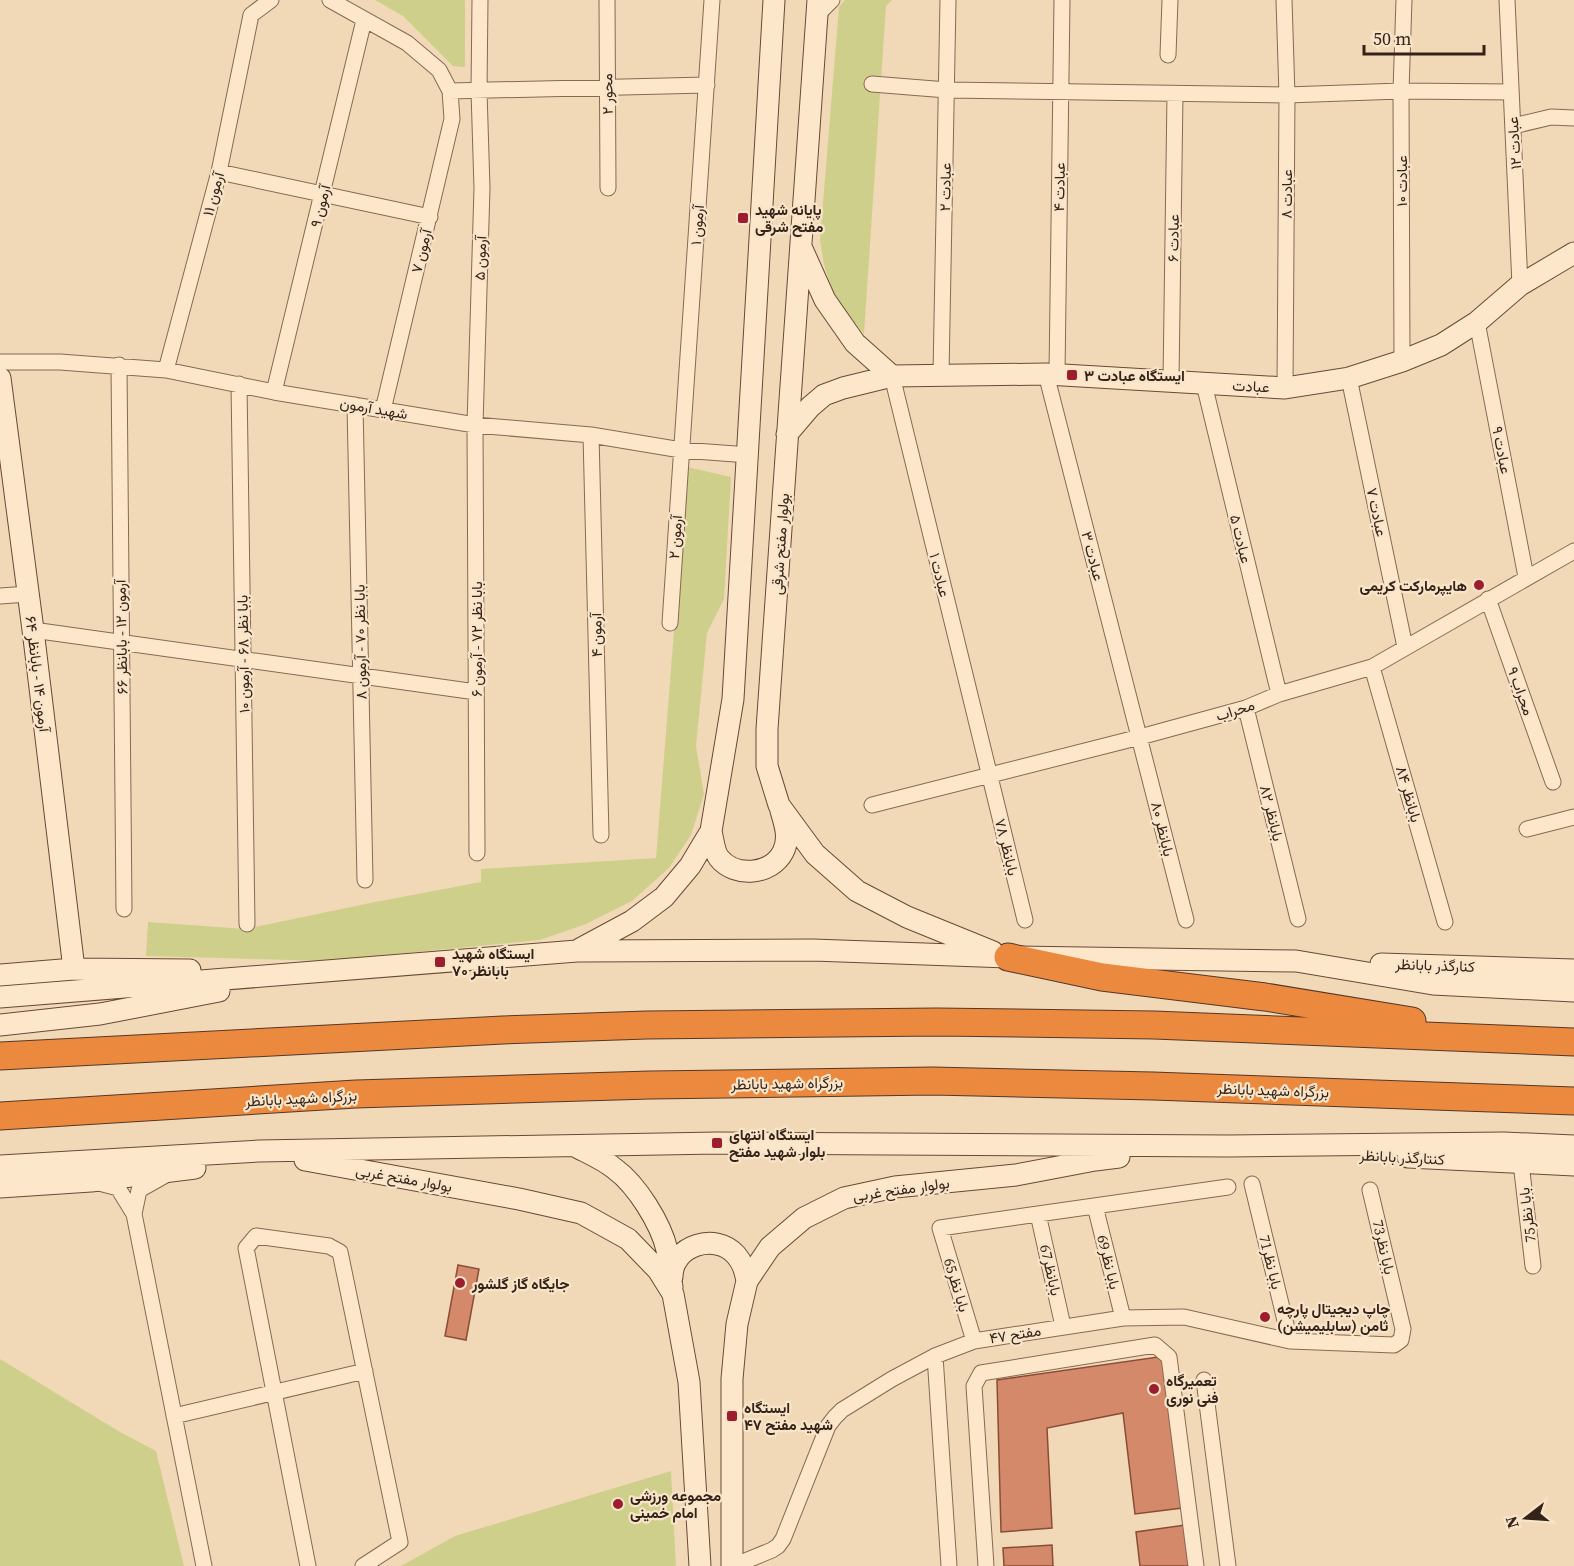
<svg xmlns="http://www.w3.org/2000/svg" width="1574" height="1566" font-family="'Source Serif 4',Vazirmatn,serif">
<rect width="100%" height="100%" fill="#f1d9b8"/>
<path fill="#cfcf8c" d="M375 0H465V67L453 66 403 16Z
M845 0H892L886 6 864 334 835 298 824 265 820 240 839 7Z
M687 467 731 477 724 599 707 633 696 746 704 794 691 835 669 868 632 901 586 924 540 940 323 961 146 956 148 922 246 929 370 903 481 882V869L656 858Z
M0 1359 120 1432 156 1451 184 1566H0Z
M671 1471 676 1566H401L455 1536Z"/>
<path fill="#d3896a" stroke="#894d36" stroke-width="1.5" d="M458 1265 479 1269 466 1340 445 1336Z
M1165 1356 1182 1508 1135 1514 1123 1413 1047 1428 1052 1528 1001 1532 997 1380Z
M1185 1525 1189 1566H1140L1136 1532Z
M1052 1545 1053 1566H1004L1003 1548Z"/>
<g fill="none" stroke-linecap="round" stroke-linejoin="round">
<defs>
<path id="street" d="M330 0 407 43 439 70 450 91 452 119 383 410
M607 0 608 188
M1284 0 1287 95 1285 388
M1507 0 1520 285
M817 15 832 0
M1168 55 1170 0
M872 84 947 90 1287 95 1401 91 1511 92
M450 91 707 85
M1513 126 1551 117 1574 118
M219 172 430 217
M1477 322 1526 577
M1402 361 1401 91 1404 0
M0 362H60L166 370 274 392 475 425 591 435 681 450 749 455
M119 365 124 909
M166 370 219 172 251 15 271 0
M1046 374 1186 920
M1057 374 1062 0
M941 375 948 0
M892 376 1025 920
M1349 378 1405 647
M1171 381 1175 94
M239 384 247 924
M1204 384 1279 694
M274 392 364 20
M355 405 365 880
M591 435 601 835
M0 596 28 594
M1488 599 1553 782
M670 623 712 0
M33 630 476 692
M1372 667 1445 922
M1246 708 1298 919
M872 805 1140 737 1246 708 1279 694 1372 667 1574 551
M1527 829 1574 817
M477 853 475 425 482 188 479 91 480 0
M1521 1163 1533 1266
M99 1183 118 1188 134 1214 204 1566
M1252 1184 1290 1341
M1095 1206 1123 1318
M134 1214 139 1190 164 1176
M1038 1214 1063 1326
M974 1341 940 1228 1228 1187
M935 1356 949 1566
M1204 1380 1228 1566
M174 1416 365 1371
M308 1566 246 1248 256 1236 329 1246 340 1252 400 1542 363 1566
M733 1566 772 1550 778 1546 783 1539 828 1426 835 1417 842 1410 892 1379 935 1356 974 1341 1123 1318 1184 1317 1290 1341 1394 1345 1401 1340 1403 1329 1370 1190
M986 1566 974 1386 981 1373 1155 1345 1169 1357 1196 1566"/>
<path id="secondary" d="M818 0 767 729V766L779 805 815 854 857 891 907 917 993 952
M802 249 825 300 855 343 892 376
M0 378 33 630 74 969
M787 434 810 407 824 395 843 388 892 376 1046 374 1285 388 1349 378 1402 361 1441 345 1477 322 1520 285 1574 253
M711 831C713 839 714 852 719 858 735 878 771 875 783 852 790 839 785 824 781 811
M580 949 632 921 664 897 690 866 711 831 733 699 774 0
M1381 964 1574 970
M0 975 74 969 190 970
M0 997 577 951 813 950 1008 957 1296 961 1433 984 1574 991
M0 1025 100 1014 219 991
M575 1146C588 1153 603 1159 615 1169 637 1185 661 1224 667 1250 669 1263 670 1275 672 1287
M1408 1157 1574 1165
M305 1160 519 1199 581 1213 628 1239 658 1270 673 1294 689 1382 700 1566
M0 1166 259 1151 717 1143 1229 1146 1504 1143 1574 1146
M0 1187 91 1181 195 1168
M672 1277C672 1245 716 1232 736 1255 743 1263 745 1271 747 1281
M732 1566V1379L737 1324 747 1281 770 1247 804 1218 844 1198 895 1187 1016 1175 1095 1160 1119 1157"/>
<path id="highway" d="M1008 957 1102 977 1265 997 1412 1021
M0 1056 503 1030 647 1025 937 1022 1154 1025 1574 1042
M0 1116 356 1094 650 1085 933 1081 1153 1086 1574 1101"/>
</defs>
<use href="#street" stroke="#886852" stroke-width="17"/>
<use href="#secondary" stroke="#694936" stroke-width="23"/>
<use href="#highway" stroke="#553727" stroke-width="29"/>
<use href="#street" stroke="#fce7cb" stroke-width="15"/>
<use href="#secondary" stroke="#fce7cb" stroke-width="21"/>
<use href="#highway" stroke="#eb893e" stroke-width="27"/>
</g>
<g fill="#9c1d2e" stroke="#f8e4c8" stroke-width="2">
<rect x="737" y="212" width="12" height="12" rx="3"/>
<rect x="1066" y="369" width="12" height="12" rx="3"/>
<circle cx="1479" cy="585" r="6"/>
<rect x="434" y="956" width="12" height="12" rx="3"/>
<rect x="711" y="1137" width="12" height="12" rx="3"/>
<circle cx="460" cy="1283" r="6"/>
<circle cx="1265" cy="1317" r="6"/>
<circle cx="1154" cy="1389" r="6"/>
<rect x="726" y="1410" width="12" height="12" rx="3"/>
<circle cx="618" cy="1504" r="6"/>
</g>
<g text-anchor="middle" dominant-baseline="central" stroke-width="4.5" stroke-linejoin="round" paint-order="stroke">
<g font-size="15" fill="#352319" stroke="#f8e4c8">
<text transform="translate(607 94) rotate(-91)">محور ۲</text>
<text transform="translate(1514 143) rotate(-94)">عبادت ۱۲</text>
<text transform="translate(1401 181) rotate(-90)">عبادت ۱۰</text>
<text transform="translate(945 187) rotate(-89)">عبادت ۲</text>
<text transform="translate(1059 187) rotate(-89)">عبادت ۴</text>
<text transform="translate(213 194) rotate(-75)">آرمون ۱۱</text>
<text transform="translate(1286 194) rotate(-90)">عبادت ۸</text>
<text transform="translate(320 206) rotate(-76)">آرمون ۹</text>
<text transform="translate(697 225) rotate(-86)">آرمون ۱</text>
<text transform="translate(1173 238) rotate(-89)">عبادت ۶</text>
<text transform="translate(421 251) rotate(-76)">آرمون ۷</text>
<text transform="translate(480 258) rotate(-88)">آرمون ۵</text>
<text transform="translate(1251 386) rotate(3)">عبادت</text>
<text transform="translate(374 408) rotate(10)">شهید آرمون</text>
<text transform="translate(1502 450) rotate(79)">عبادت ۹</text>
<text transform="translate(1377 512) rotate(78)">عبادت ۷</text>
<text transform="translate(675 537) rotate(-86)">آرمون ۲</text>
<text transform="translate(1241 539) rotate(76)">عبادت ۵</text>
<text transform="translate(780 544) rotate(-86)">بولوار مفتح شرقی</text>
<text transform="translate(1093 556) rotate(75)">عبادت ۳</text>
<text transform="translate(940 575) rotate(76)">عبادت ۱</text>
<text transform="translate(596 635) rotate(-91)">آرمون ۴</text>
<text transform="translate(121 637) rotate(-91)">آرمون ۱۲ - بابانظر ۶۶</text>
<text transform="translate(476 639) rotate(-90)">بابا نظر ۷۲ - آرمون ۶</text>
<text transform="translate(360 642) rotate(-91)">بابا نظر ۷۰ - آرمون ۸</text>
<text transform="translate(243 654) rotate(-91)">بابا نظر ۶۸ - آرمون ۱۰</text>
<text transform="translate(38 674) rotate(83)">آرمون ۱۴ - بابانظر ۶۴</text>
<text transform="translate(1521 691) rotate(70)">محراب ۹</text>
<text transform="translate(1235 710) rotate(-18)">محراب</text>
<text transform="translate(1409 794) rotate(74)">بابانظر ۸۴</text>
<text transform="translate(1272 813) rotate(76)">بابانظر ۸۲</text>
<text transform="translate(1163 829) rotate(76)">بابانظر ۸۰</text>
<text transform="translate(1007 847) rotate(76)">بابانظر ۷۸</text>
<text transform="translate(1435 965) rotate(2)">کنارگذر بابانظر</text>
<text transform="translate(787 1083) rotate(-1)">بزرگراه شهید بابانظر</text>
<text transform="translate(1273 1090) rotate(2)">بزرگراه شهید بابانظر</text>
<text transform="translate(301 1098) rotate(-3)">بزرگراه شهید بابانظر</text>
<text transform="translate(1402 1157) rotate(3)">کنتارگذر بابانظر</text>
<text transform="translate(404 1178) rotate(10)">بولوار مفتح غربی</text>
<text transform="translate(901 1189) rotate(-8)">بولوار مفتح غربی</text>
<text transform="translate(1527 1215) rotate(-97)">بابا نظر75</text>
<text transform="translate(1384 1247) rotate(77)">بابا نظر73</text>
<text transform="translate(1109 1262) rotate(76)">بابا نظر69</text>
<text transform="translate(1271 1262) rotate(76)">بابا نظر71</text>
<text transform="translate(1051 1270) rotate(77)">بابانظر67</text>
<text transform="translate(957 1285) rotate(73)">بابا نظر65</text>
<text transform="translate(1015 1334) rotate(-9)">مفتح ۴۷</text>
</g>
<g font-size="15" font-weight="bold" fill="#352319" stroke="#f8e4c8" text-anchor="start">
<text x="755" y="209">پایانه شهید<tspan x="755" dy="17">مفتح شرقی</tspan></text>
<text x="1084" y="375">ایستگاه عبادت ۳</text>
<text x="1467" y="585" text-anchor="end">هایپرمارکت کریمی</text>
<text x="452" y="953">ایستگاه شهید<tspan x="452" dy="17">بابانظر ۷۰</tspan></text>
<text x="729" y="1134">ایستگاه انتهای<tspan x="729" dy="17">بلوار شهید مفتح</tspan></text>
<text x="472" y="1283">جایگاه گاز گلشور</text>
<text x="1277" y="1308">چاپ دیجیتال پارچه<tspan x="1277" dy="17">ثامن (سابلیمیشن)</tspan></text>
<text x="1166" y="1380">تعمیرگاه<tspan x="1166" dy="17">فنی نوری</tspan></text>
<text x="744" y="1407">ایستگاه<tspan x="744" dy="17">شهید مفتح ۴۷</tspan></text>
<text x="630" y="1495">مجموعه ورزشی<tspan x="630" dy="17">امام خمینی</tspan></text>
</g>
</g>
<g transform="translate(1526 1518) rotate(253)" stroke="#f8e4c8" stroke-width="4.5" paint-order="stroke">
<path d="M0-4.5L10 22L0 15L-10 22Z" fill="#352319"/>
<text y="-9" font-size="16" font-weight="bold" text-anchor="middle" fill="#352319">N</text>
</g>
<path d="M1364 45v9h120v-9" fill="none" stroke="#352319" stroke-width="3"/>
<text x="1373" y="45" font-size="18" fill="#352319" stroke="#f8e4c8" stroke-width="4.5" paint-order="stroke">50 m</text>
</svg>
